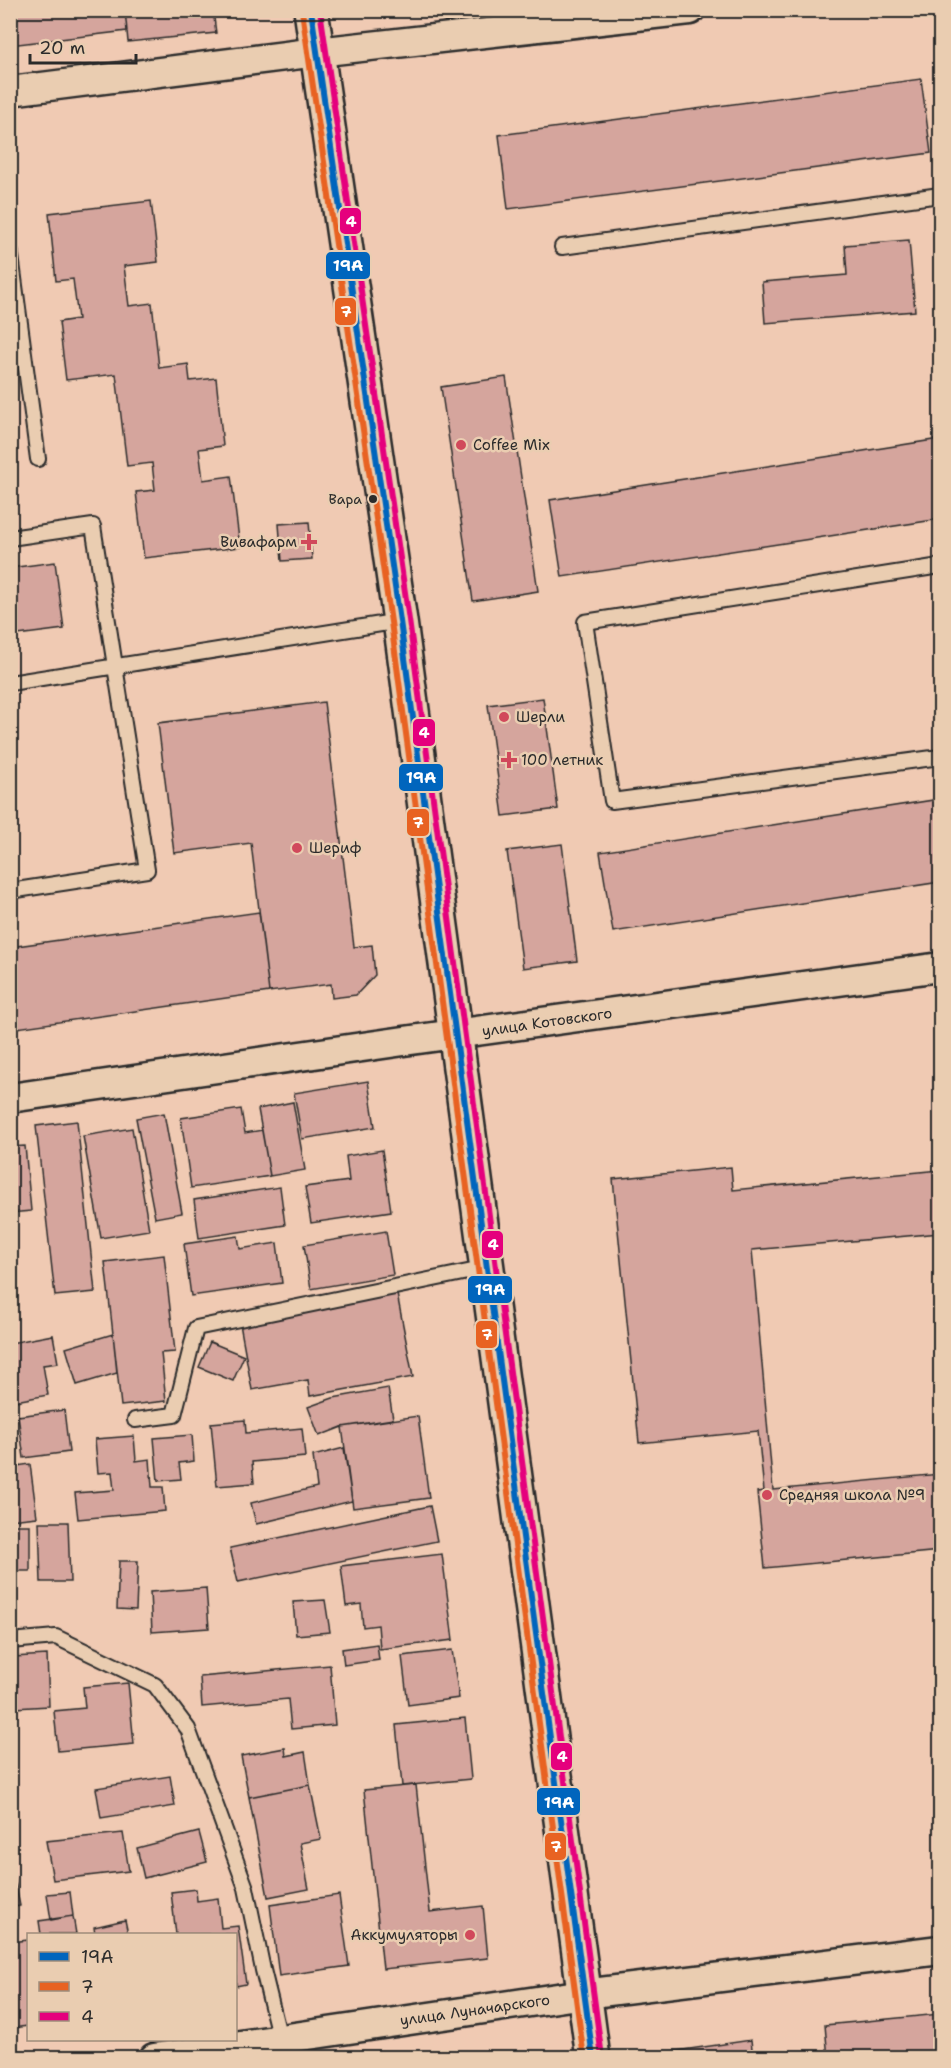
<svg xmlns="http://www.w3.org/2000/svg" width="951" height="2068" font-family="'Shantell Sans',sans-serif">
<rect width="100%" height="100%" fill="#f0cab3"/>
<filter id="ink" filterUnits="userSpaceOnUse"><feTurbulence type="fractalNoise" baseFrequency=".0167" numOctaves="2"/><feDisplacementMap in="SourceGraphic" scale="12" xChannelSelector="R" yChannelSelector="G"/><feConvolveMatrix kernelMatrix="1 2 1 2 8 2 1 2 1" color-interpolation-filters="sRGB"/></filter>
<g filter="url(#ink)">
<path fill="#d5a59d" stroke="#2b2b2b" stroke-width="1.5" d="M10 10H125L127 31 10 45Z
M125 10H213L216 33 128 42Z
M921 79 931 153 508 209 499 135Z
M151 201 158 262 124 266 129 306 152 303 159 368 188 364 190 381 216 378 223 446 199 449 203 480 231 476 240 547 144 558 136 492 155 490 152 463 127 466 116 374 66 380 59 322 78 319 73 279 56 281 49 213Z
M909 240 915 311 765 323 762 282 847 275 845 245Z
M506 377 538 591 473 601 441 387Z
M940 439V519L562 577 550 500Z
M309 522 312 559 282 561 279 524Z
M55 562 64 629 10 636V568Z
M543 698 558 809 503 816 488 705Z
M324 702 354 947 372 945 375 975 356 995 332 998 331 984 269 992 251 843 174 853 158 723Z
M940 799V882L613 932 600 852Z
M562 844 577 961 523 968 507 851Z
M259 912 269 992 10 1029V947Z
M368 1081 375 1127 302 1139 294 1093Z
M293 1102 305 1170 270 1176 258 1109Z
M241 1109 245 1133 262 1130 270 1176 191 1188 181 1118Z
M164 1113 182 1213 155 1218 136 1118Z
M77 1121 95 1292 55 1296 36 1126Z
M132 1128 149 1230 101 1238 83 1136Z
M25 1146 31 1211 10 1213V1147Z
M382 1150 391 1211 311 1223 305 1187 349 1181 346 1156Z
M731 1167 733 1190 940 1170V1233L752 1250 773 1490 940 1474V1551L765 1568 757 1492 764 1491 758 1431 639 1443 613 1179Z
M280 1187 285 1225 199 1238 194 1200Z
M386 1231 393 1275 311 1289 304 1245Z
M238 1236 240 1249 277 1243 282 1283 191 1296 184 1244Z
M164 1255 175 1352 161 1353 166 1401 121 1406 105 1262Z
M397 1294 413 1377 310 1396 308 1380 252 1390 240 1324Z
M113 1334 117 1373 77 1385 66 1348Z
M53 1335 58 1363 43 1365 48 1395 10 1402V1343Z
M210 1342 244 1356 233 1381 199 1367Z
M388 1388 393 1419 342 1427 319 1436 308 1407 333 1398Z
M64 1410 69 1452 24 1458 18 1416Z
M418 1416 429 1498 353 1508 342 1427Z
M245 1420 246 1433 302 1428 305 1457 252 1462 254 1483 217 1486 211 1423Z
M192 1435 194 1461 179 1463 181 1479 158 1481 154 1438Z
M134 1436 136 1461 150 1459 152 1487H163L165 1511 78 1519 75 1493 114 1490 112 1472 98 1473 95 1439Z
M344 1448 352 1501 256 1524 251 1503 317 1487 313 1456Z
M30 1464 37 1517 10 1520V1467Z
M430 1506 437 1541 238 1582 230 1548Z
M39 1522H68L70 1582H41Z
M12 1525H30V1571H11Z
M442 1554 453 1640 380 1649 378 1625 363 1627 361 1604 346 1606 341 1566Z
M119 1561H138L136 1610 117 1609Z
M206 1588 209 1628 152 1632 150 1592Z
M325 1600 330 1632 296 1635 293 1602Z
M377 1644 379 1660 344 1665 342 1649Z
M452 1650 459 1698 408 1705 402 1656Z
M47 1655 49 1706 15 1708 13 1657Z
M330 1665 335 1725 291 1729 288 1699 202 1707 200 1677Z
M128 1683 134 1744 58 1751 54 1711 85 1708 83 1687Z
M465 1718 471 1779 402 1786 396 1725Z
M285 1748 286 1756 305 1752 310 1785 249 1797 241 1756Z
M170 1776 175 1806 101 1818 96 1788Z
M310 1785 321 1839 300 1843 309 1889 268 1897 249 1797Z
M416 1785 430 1912 483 1906 488 1958 383 1969 364 1790Z
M199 1832 207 1862 144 1878 137 1848Z
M123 1833 129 1871 53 1880 46 1841Z
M10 1858 20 1906 10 1908Z
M196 1889 197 1901 218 1898 221 1928 238 1926 246 1984 236 1986V1934H176L171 1892Z
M70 1892 73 1916 51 1920 47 1894Z
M339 1895 349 1966 279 1976 270 1905Z
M73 1916 76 1934H41L39 1921Z
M125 1920 128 1934H95L94 1927Z
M28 1940V2026L12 2028 10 2012V1942Z
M940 2014V2058H828L825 2025Z
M751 2040 753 2058H664L663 2053Z"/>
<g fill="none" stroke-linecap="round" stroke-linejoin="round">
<defs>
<path id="lane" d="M562 247 940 195
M10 248 38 459
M10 538 93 526 147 870 10 891
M940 566 585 622 612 801 940 757
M10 683 400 621
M135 1420 174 1415 196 1328 487 1268
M10 1641 56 1637 155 1685 188 1729 246 1888 263 1970 280 2039"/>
<path id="street" d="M10 91 317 52 690 10
M10 1098 404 1041 940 967
M154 2058 584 1994 940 1950"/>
<path id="primary" d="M311 10 400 621 593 2058"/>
</defs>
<use href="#lane" stroke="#2b2b2b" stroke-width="18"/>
<use href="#street" stroke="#2b2b2b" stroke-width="33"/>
<use href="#primary" stroke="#2b2b2b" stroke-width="38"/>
<use href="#lane" stroke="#eacdb1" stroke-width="14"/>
<use href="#street" stroke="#eacdb1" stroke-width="28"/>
<use href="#primary" stroke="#eacdb1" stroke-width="33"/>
<defs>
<path id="bus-1" d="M311 10 400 621 593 2058"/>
<path id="bus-2" d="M302 11 391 622 584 2058"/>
<path id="bus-3" d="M320 10 409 620 602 2057"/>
</defs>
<use href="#bus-1" stroke="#eacdb1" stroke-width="10"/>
<use href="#bus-2" stroke="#eacdb1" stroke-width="10"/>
<use href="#bus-3" stroke="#eacdb1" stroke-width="10"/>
<use href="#bus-1" stroke="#0065bd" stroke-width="6"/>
<use href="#bus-2" stroke="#e86222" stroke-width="6"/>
<use href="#bus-3" stroke="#e5007d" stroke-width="6"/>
</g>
</g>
<g fill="#d1495b" stroke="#eacdb1" stroke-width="2">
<circle cx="461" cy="445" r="6"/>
<path d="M306 533h6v6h6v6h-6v6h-6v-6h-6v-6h6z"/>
<circle cx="504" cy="717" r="6"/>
<path d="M506 751h6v6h6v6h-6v6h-6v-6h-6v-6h6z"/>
<circle cx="297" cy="848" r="6"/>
<circle cx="767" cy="1495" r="6"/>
<circle cx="470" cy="1935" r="6"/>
</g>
<circle fill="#2b2b2b" stroke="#eacdb1" stroke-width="2" cx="373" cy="499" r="5"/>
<g text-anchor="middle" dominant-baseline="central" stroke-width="5" stroke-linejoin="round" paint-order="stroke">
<g font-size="14" fill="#2b2b2b" stroke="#eacdb1" text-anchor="end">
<text x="362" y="499">Вара</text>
</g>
<g font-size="15" fill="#2b2b2b" stroke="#eacdb1" text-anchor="start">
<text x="473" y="445">Coffee Mix</text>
<text x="297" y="542" text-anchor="end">Вивафарм</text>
<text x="516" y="717">Шерли</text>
<text x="521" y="760">100 летник</text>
<text x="309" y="848">Шериф</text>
<text x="779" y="1495">Средняя школа №9</text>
<text x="458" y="1935" text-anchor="end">Аккумуляторы</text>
</g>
<g font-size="15" fill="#2b2b2b" stroke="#eacdb1">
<text transform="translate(547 1022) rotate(-8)">улица Котовского</text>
<text transform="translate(475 2010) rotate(-8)">улица Луначарского</text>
</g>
</g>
<g stroke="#eacdb1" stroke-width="2">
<rect x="339" y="207" width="23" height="28" rx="6" fill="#e5007d"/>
<rect x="325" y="251" width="46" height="29" rx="6" fill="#0065bd"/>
<rect x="334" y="297" width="23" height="29" rx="6" fill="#e86222"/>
<rect x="412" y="718" width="24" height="29" rx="6" fill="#e5007d"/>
<rect x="398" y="763" width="46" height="29" rx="6" fill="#0065bd"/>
<rect x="406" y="808" width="24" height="29" rx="6" fill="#e86222"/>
<rect x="481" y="1230" width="23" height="29" rx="6" fill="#e5007d"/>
<rect x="467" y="1275" width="46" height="29" rx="6" fill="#0065bd"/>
<rect x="475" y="1320" width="23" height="29" rx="6" fill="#e86222"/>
<rect x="550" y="1742" width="23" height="29" rx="6" fill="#e5007d"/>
<rect x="536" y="1787" width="45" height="29" rx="6" fill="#0065bd"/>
<rect x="544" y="1832" width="23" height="29" rx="6" fill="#e86222"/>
</g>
<g font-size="16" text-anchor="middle" font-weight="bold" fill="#fff">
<text x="351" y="227">4</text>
<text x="348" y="271">19А</text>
<text x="346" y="317">7</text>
<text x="424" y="738">4</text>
<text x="421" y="783">19А</text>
<text x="418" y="828">7</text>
<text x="493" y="1250">4</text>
<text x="490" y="1295">19А</text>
<text x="487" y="1340">7</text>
<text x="562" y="1762">4</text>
<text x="559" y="1808">19А</text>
<text x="556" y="1852">7</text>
</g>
<rect width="951" height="2068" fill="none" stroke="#eacdb1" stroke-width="36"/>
<rect x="18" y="18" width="915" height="2032" fill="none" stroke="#2b2b2b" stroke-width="2" filter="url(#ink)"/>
<rect x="27" y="1933" width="210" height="108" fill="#eacdb1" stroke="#9e8c7b" stroke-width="1.5"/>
<rect x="39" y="1952" width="30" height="9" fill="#0065bd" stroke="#9e8c7b" stroke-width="1.5"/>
<text x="81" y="1963" font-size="18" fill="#2b2b2b">19А</text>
<rect x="39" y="1982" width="30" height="9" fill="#e86222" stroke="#9e8c7b" stroke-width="1.5"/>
<text x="81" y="1993" font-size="18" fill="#2b2b2b">7</text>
<rect x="39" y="2012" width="30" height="9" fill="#e5007d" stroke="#9e8c7b" stroke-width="1.5"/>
<text x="81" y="2023" font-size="18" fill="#2b2b2b">4</text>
<path d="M30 54v9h106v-9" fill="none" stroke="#2b2b2b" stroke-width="3"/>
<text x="39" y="54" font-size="18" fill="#2b2b2b" stroke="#eacdb1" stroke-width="4.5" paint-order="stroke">20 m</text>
</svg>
